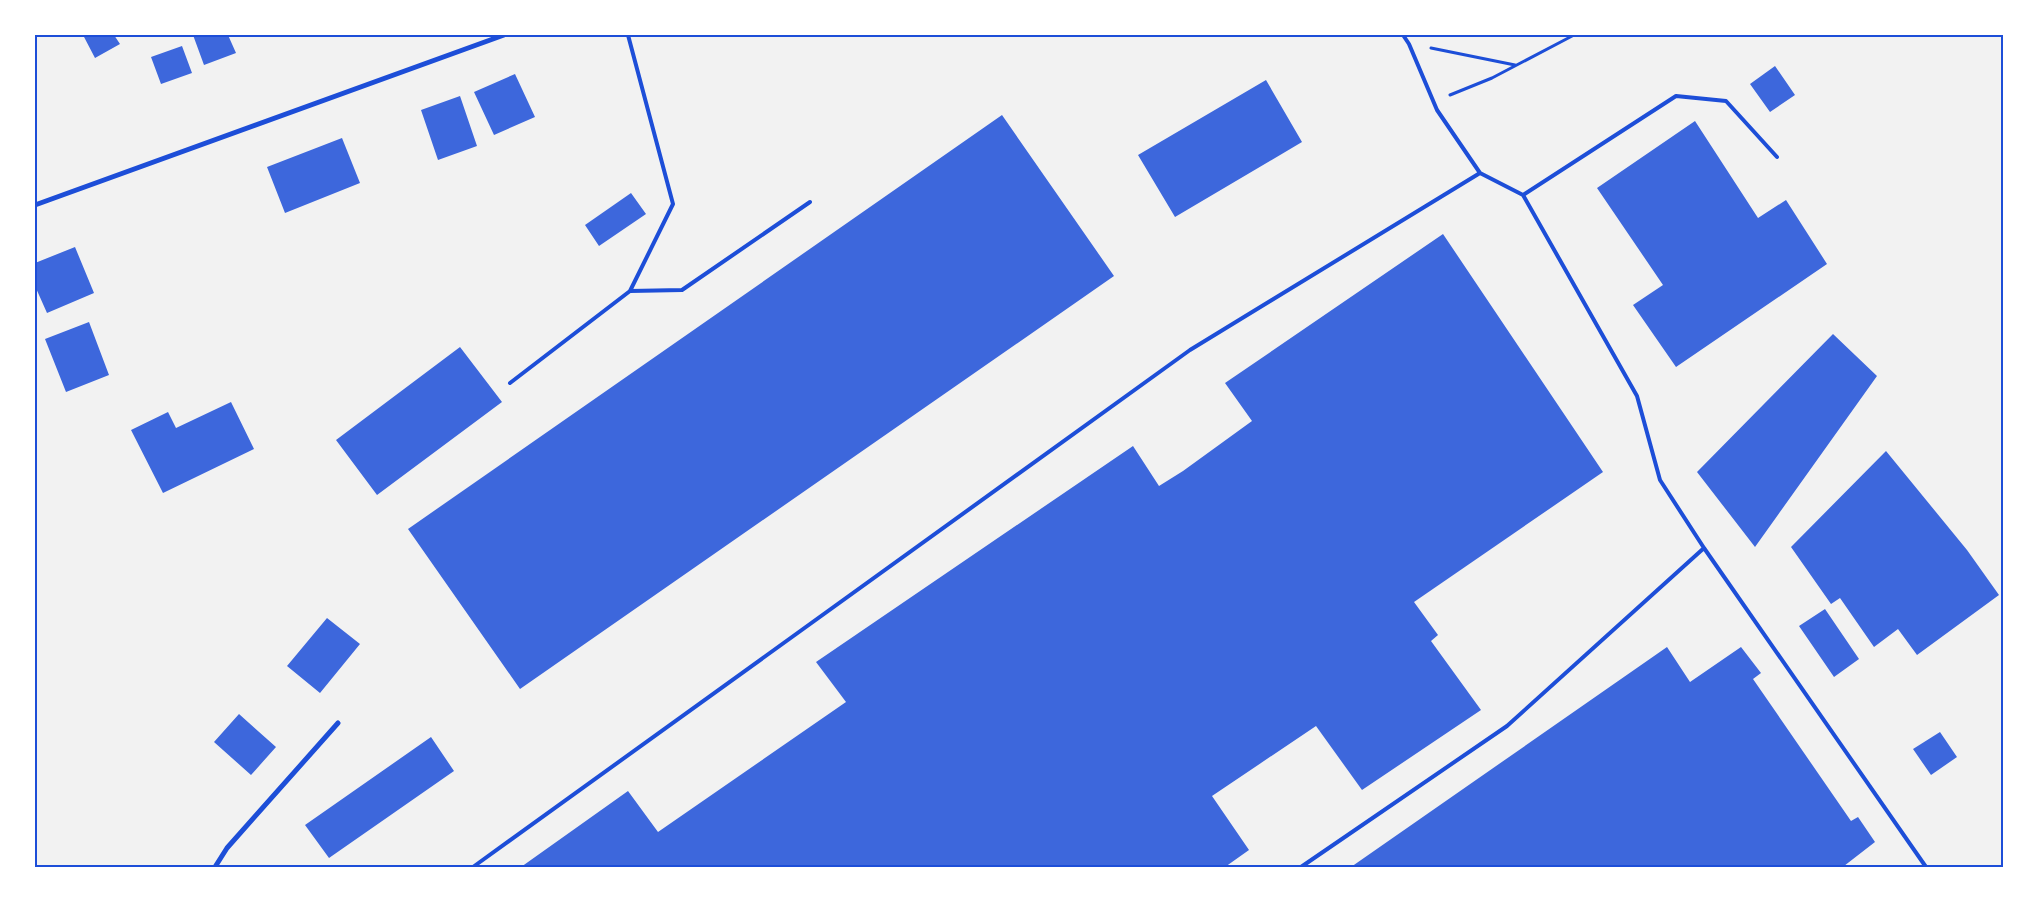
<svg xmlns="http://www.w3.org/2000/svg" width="2038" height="902" font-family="Poppins,sans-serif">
<rect width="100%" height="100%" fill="#f2f2f2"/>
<path fill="#3d67dc" d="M83 35H114L120 44 95 58Z
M193 35H228L236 53 204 65Z
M182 46 192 73 161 84 151 57Z
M1775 66 1795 95 1770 112 1750 84Z
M515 74 535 117 494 135 474 92Z
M1266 80 1302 142 1175 217 1138 155Z
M460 96 477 146 438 160 421 110Z
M1002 115 1114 276 520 689 408 529Z
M1695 121 1758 218 1786 200 1827 264 1676 367 1633 305 1663 285 1597 188Z
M342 138 360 183 285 213 267 167Z
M631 193 646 214 599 246 585 225Z
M1443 234 1603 472 1414 602 1438 635 1431 641 1481 710 1362 790 1316 726 1212 796 1249 850 1225 867H521L628 791 658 832 846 702 816 662 1133 446 1159 486 1183 471 1252 421 1225 383Z
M75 247 94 293 47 313 35 286V263Z
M89 322 109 375 66 392 45 339Z
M1833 334 1877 376 1755 547 1697 472Z
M460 347 502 402 377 495 336 440Z
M231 402 254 449 163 493 131 430 168 412 176 428Z
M1886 451 1967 550 1999 595 1917 655 1898 629 1874 647 1840 598 1831 604 1791 547Z
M1825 609 1859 659 1834 677 1799 626Z
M327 618 360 644 320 693 287 666Z
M1667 647 1690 682 1741 647 1761 673 1753 679 1851 821 1858 817 1875 842 1844 866 1845 867H1351Z
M239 714 276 747 251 775 214 742Z
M1940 732 1957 757 1931 775 1913 749Z
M431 737 454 771 329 858 305 825Z"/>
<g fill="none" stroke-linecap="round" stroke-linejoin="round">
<path stroke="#1d4ed8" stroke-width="3" d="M1431 48 1515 65
M1450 95 1492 78 1574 35"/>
<path stroke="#1d4ed8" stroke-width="4" d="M1403 35 1409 44 1437 110 1480 173
M1523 195 1676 96 1726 101 1777 157
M630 291 682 290 810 202
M510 383 630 291 673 204 628 35
M473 867 1190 350 1480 173 1523 195 1637 396 1660 480 1704 548 1926 867
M1301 867 1507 726 1704 548"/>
<path stroke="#1d4ed8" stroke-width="5" d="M35 205 504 35
M215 867 227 848 338 723"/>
</g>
<rect width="2038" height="902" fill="none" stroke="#ffffff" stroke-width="72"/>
<rect x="36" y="36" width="1966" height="830" fill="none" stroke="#1d4ed8" stroke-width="2"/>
</svg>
